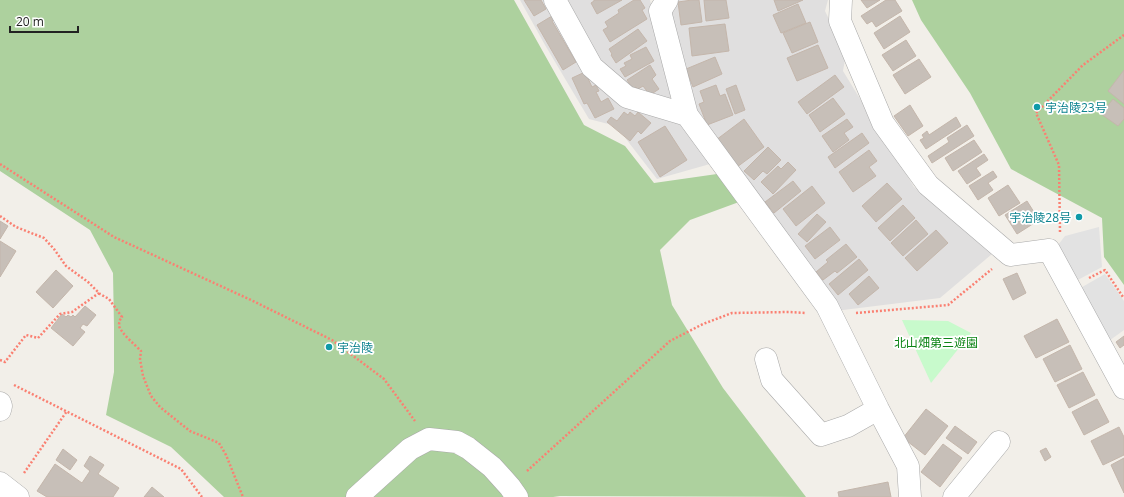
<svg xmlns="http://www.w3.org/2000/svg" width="1124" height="497" font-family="'Open Sans','Noto Sans JP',sans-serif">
<rect width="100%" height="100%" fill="#f2efe9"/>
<path fill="#e0dfdf" d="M520 0H546L590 73 678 122 710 164 657 179 616 126 589 119 545 45Z
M561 0H650L672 91 669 105 633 95 598 66Z
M676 0H828L825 11 846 54 843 71 914 187 992 254 940 298 835 311 695 118 669 11Z"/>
<path fill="#add19e" d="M0 0H514L584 125 625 146 654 183 717 174 739 202 690 220 660 250 672 305 723 388 806 497 560 496 553 497H224L171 447 106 415 114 372V327L113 273 90 230 0 171Z
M912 0H1124V285L1104 257 1102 218 1011 169 970 93 921 20Z"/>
<path fill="#c8facc" d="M902 320 948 321 971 333 931 383Z"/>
<path fill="#e2e2e2" d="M1099 227 1102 267 1074 282 1055 249 1065 236Z
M1105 274 1124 301V330L1106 343 1077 290Z"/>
<path fill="#c7bfb8" stroke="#c4b6ab" d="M524 0H541L546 9 534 16Z
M594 0H622L597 14 591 3 594 1Z
M634 0H640L645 8 642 10 647 19 610 42 603 30 608 27 605 22 619 13 618 10Z
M692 0H699L702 22 681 25 678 2Z
M704 0H726L729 18 706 21Z
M774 0H803L778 11Z
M861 0H880L867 8Z
M886 0H895L902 11 876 27 872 21 867 24 861 16Z
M798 4 806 23 781 33 773 15Z
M552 16 554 20 552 21 576 62 563 70 537 25Z
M900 16 910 32 884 49 874 33Z
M810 22 818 42 792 53 783 33Z
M725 24 729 51 692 56 689 28Z
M638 29 647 41 616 63 611 55 612 54 609 49Z
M906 40 916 56 893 71 882 55Z
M818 45 828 68 797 81 787 58Z
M646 47 654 61 625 77 620 69 626 66 624 63 632 59 630 55Z
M715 57 722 74 693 87 686 69Z
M919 59 931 77 905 94 893 75Z
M650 65 656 75 652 79 659 89 650 95 643 86 638 89 636 87 633 89 627 80Z
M1124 70V104L1108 91Z
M585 72 592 87 596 85 599 91 596 92 601 102 608 98 614 109 595 118 587 103 584 104 572 78Z
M835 75 844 87 807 114 798 102Z
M716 85 720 96 725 94 733 115 707 125 699 104 704 102 700 91Z
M736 85 745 110 735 114 726 89Z
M833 98 845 114 820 132 809 115Z
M1113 99 1124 108V119L1118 126 1101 114Z
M910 105 923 126 908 136 894 116Z
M624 112 628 115 630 112 635 116 638 112 651 123 641 134 638 131 630 141 607 122 611 117 617 121Z
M956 117 961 126 926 149 920 140 924 138 922 135 927 131 929 135Z
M744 119 764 147 737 167 716 140Z
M847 119 853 127 844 133 849 140 833 152 822 136Z
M967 125 974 136 932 163 928 156 949 142 947 138Z
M665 126 687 160 660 177 638 142Z
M862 133 869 143 835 168 828 157Z
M974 140 982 152 953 171 945 158Z
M768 147 781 160 767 174 763 171 754 180 744 171Z
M869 150 877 161 869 167 876 176 853 192 839 172Z
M984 154 988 160 976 168 981 175 967 184 958 171Z
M788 162 796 170 773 194 761 182 778 166 781 169Z
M993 171 997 177 988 183 993 190 978 200 969 186Z
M793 181 801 191 774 213 765 202Z
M887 183 902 199 876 222 862 206Z
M1008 185 1020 203 999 216 988 198Z
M812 186 825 203 796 226 783 209Z
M1027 201 1039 220 1017 234 1005 215Z
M903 205 915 218 890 241 878 228Z
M817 214 826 222 807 242 798 234Z
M916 220 928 234 903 256 891 243Z
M0 221 8 226 0 239Z
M830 227 840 240 815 259 805 246Z
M936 230 948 243 917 271 905 258Z
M0 241 16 251 0 277Z
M846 244 857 257 837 273 835 271 823 280 816 272 828 262 826 260Z
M859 259 868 270 838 295 829 284Z
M56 270 73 286 53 308 36 292Z
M1017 273 1026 293 1013 300 1003 279Z
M869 276 879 288 858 305 849 294Z
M85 306 96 315 87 326 83 324 80 328 85 332 73 346 51 328 62 314 66 317 68 315 71 317 73 315 75 317Z
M1057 319 1069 342 1036 358 1024 336Z
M1124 336V345L1120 348 1116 342Z
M1070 345 1082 369 1055 382 1043 359Z
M1083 372 1095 395 1069 408 1057 385Z
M1097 399 1109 422 1084 435 1072 412Z
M926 409 948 426 925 455 903 438Z
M955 426 977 442 968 454 946 438Z
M1119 427 1124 437V455L1103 465 1091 441Z
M943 444 962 458 940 487 921 472Z
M1046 448 1051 457 1045 461 1040 451Z
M63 449 77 460 70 470 56 460Z
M90 456 104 465 98 474 119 488 113 497H47L37 491 55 464 82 483 90 471 84 466Z
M1124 458V493L1111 465Z
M888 482 891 497H839L838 492Z
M152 487 164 497H144Z"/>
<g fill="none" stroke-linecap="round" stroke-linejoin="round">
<defs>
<path id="minor" d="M555 0 592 67 627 97 687 115
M667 0 660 11 687 115 827 306 878 409 908 466 910 497
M841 0 840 21 883 123 928 185 1010 255 1049 250 1124 388
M766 359 772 380 821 435 848 426 878 409
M0 403 1 406 0 410
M0 483 18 497
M357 497 410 449 429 439 457 442 468 448 492 467 510 487 517 497
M954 497 999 442"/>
</defs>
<use href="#minor" stroke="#a9a9a9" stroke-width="23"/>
<path stroke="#fa8072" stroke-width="2.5" stroke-dasharray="2 2" stroke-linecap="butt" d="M0 164 114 237 251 300 332 340 384 379 415 421
M0 216 16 227 44 238 54 249 66 266 88 282 100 294 109 299 122 317C120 319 119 322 119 326 121 333 135 345 141 351L140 359 143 376 151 396 160 407 190 431 219 443 226 455 243 497
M1060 232 1059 165 1036 113 1083 65 1124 35
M1089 278 1105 270 1123 297
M856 313 948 305 992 269
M0 360 5 362 26 335 38 338 60 314 72 312 99 293
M14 385 181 469 202 497
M527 471 670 341 703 324 732 313 789 312 805 313
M24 473 67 411"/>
<use href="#minor" stroke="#fff" stroke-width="22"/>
</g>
<g fill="#0f9aa8" stroke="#fff" stroke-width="1.5">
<circle cx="1037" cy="107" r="4"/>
<circle cx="1079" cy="217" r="4"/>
<circle cx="329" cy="347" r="4"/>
</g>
<g text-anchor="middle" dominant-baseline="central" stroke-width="3.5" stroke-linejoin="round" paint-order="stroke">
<g font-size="12" fill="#0d838f" stroke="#fff" text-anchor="start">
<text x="1045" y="107">宇治陵23号</text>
<text x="1071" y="217" text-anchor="end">宇治陵28号</text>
<text x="337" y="347">宇治陵</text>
</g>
<g font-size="12" fill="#0c8416" stroke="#fff">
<text x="936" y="342">北山畑第三遊園</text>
</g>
</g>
<path d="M10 26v6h68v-6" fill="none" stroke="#222222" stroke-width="2"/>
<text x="16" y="26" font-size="12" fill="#222222" stroke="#ffffff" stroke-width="3" paint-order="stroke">20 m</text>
</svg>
